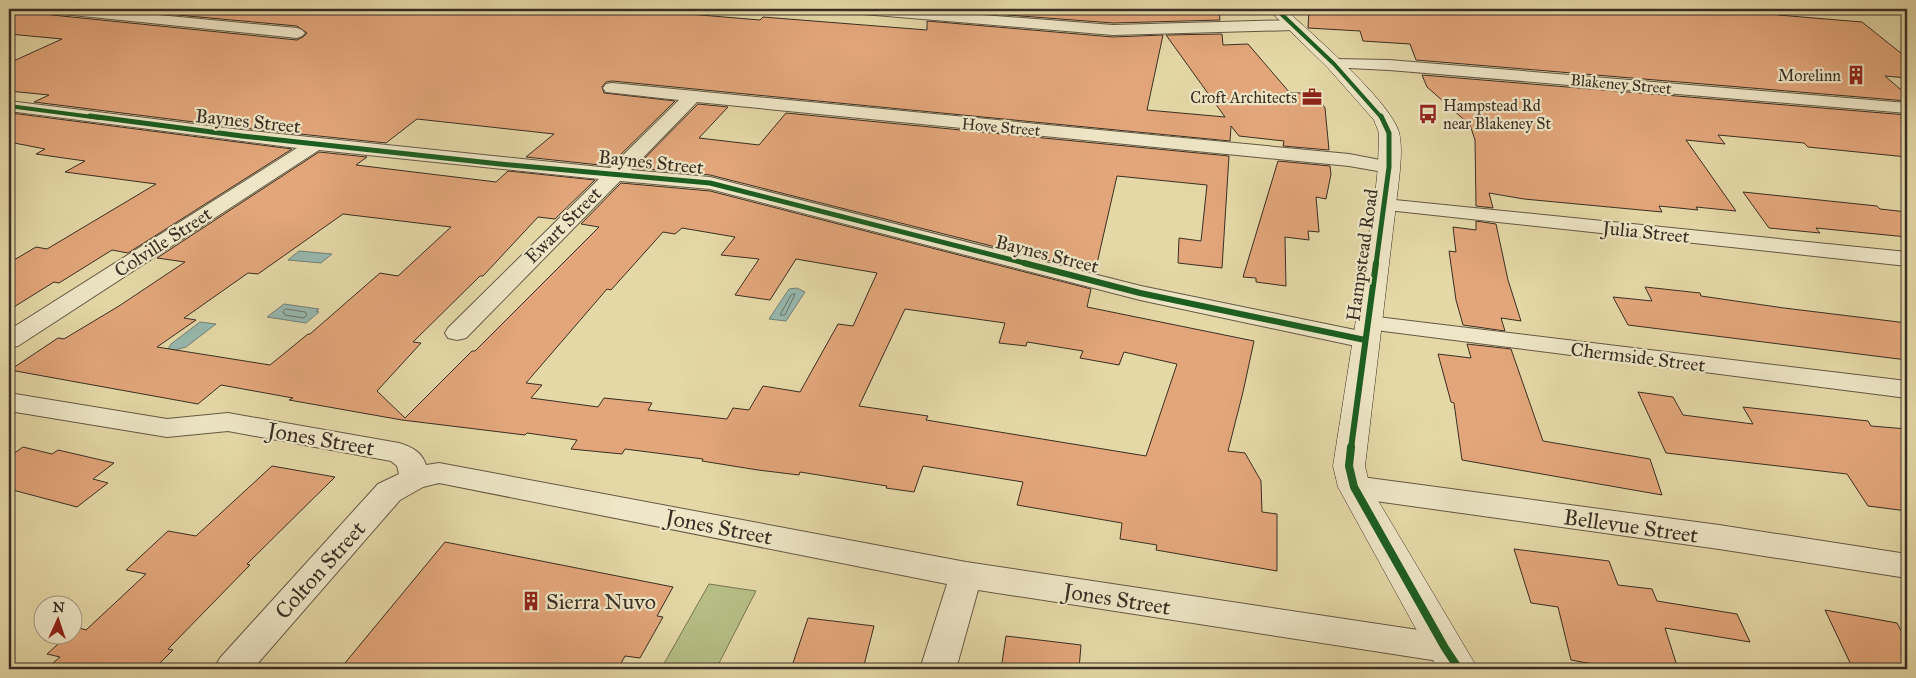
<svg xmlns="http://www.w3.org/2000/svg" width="1916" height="678" font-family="'IM FELL Great Primer',serif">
<rect width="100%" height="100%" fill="#e5d8a7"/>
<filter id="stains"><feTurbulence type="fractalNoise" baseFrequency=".004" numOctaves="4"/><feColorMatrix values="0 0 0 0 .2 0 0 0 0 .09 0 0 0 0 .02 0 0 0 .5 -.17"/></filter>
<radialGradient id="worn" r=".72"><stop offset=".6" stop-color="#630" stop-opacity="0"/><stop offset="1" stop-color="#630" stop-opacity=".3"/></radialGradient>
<path fill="#b6be86" stroke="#787655" d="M709 584 756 591 716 669H661Z"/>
<path fill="#97b8af" stroke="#728177" d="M299 251 332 254 321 263 288 260Z
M797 288 805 292 786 321 769 319 789 289Z
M284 304 319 309 316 311 319 312 306 323 267 317Z
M200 322 216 324 186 347 172 351 168 349 171 344Z"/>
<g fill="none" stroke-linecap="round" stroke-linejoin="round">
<path stroke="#68736a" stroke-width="1" d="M795 294 785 315H780L791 295Z
M286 309 305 312 307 315 304 318 285 315 283 312Z"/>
</g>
<path fill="#e2a67a" stroke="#3a2e24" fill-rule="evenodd" d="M9 9H43L45 13 52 15 297 40 303 37 307 33 297 26 112 9H629L760 20 763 17 927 30V21L1113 37 1163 35 1147 110 1225 117 1166 35 1222 34 1223 45 1248 44 1290 93H1315L1325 108 1329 150 1283 146 1284 141 1239 136 1231 126 1230 141 612 81 606 82 602 87 604 93 675 101 609 166 526 157 554 134 417 119 386 143 242 128 34 102 49 95 9 91V63L62 39 9 34Z
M928 9H1219L1220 20 1113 23Z
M1309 9H1771L1778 15 1862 22 1907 58V78L1885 76 1907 95V101L1416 60 1410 44 1363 41 1360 31 1308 28Z
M1422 75 1907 115V157L1808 147 1804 143 1718 135 1725 144 1686 140 1736 211 1696 207 1698 210 1659 206 1662 212 1524 199 1489 193 1493 208 1476 206 1475 140 1470 125 1427 87Z
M698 104 728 107 699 138 759 145 786 113 1229 156 1222 268 1178 263 1179 238 1201 241 1207 185 1117 176 1095 272 710 175 635 168Z
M11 113 292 149 128 253 112 250 59 283 54 282 9 310V263L36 247 47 249 156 184 65 172 85 161 36 154 45 149 9 142V114Z
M319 152 367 157 356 165 496 182 508 171 595 180 555 219 538 217 483 276H480L413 342 421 343 377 391 405 418 472 351H475L599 227 581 224 621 183 710 191 1091 289 1087 307 1254 341 1243 392 1228 451 1245 453 1261 481 1262 512 1277 514V571L1156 550 1157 545 1120 539 1122 523 1017 505 1023 482 923 466 914 492 886 488 887 486 800 472 799 475 758 470 702 461 703 459 625 449 622 454 571 449 577 440 527 433 525 435 402 420 289 400 293 398 221 385 198 404 10 370 58 338 64 339 119 306 185 262 157 258ZM343 214 451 227 398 276 380 273 310 334H308L270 365 157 347 196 320 184 318 248 273 258 274ZM682 228 735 237 721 255 759 259 735 295 770 300 796 259 877 273 853 326 838 324 800 392 763 386 749 410 733 408 727 419 648 410 652 403 604 398 598 407 531 398 542 385 526 383 607 289 611 290 663 232 675 234ZM905 309 1005 323 999 343 1026 346 1027 342 1083 351 1080 358 1119 365 1124 352 1177 364 1146 456 926 420 928 416 859 406Z
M1278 161 1330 166 1331 174 1326 199 1316 197 1319 232 1308 231 1309 240 1285 237 1286 286 1256 282V278L1243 277Z
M1743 192 1877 206 1880 209 1907 212V237L1816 228 1820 233 1769 228Z
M1476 221 1496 224 1508 280 1521 321 1501 318 1505 331 1463 325 1456 300 1449 251 1456 252 1453 227 1476 230Z
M1645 287 1700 293 1701 296 1784 308 1907 323V360L1628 325 1613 297 1652 301Z
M1467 344 1511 349 1543 441 1650 459 1662 495 1462 460 1454 403 1451 402 1438 354 1471 358Z
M1638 392 1673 397 1683 415 1753 424 1743 407 1868 421 1871 426 1907 429V511L1868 506 1847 474 1666 453Z
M23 447 52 454 58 450 114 463 93 479 108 483 77 507 9 489V457Z
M272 466 335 477 247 564 250 565 168 649 173 650 154 669H46L60 657 47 654 67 636H72V630L76 627 86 630 146 574 126 570 168 531 196 536Z
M445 542 673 587 657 616 663 617 640 658 625 656 618 669H340Z
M1514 549 1609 561 1618 585 1652 589 1657 601 1737 614 1750 642 1665 628 1678 669H1620L1571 660 1558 607 1531 603Z
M1825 610 1897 623 1907 642V669H1853Z
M808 618 874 626 863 669H791Z
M1006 636 1081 645 1079 669H1001Z"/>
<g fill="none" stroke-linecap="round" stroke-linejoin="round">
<defs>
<path id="street" d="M45 9H95L297 28 302 30 305 33 302 36 297 38 52 13 47 12Z
M844 9H903L1113 25 1293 20 1298 22 1301 25 1298 28 1293 30 1113 35 851 13 846 12Z
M1886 9H1907V14L1888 12Z
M1334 59 1389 60 1907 103V113L1389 70 1328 67 1326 64 1328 61Z
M612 83 1349 154 1396 163 1399 167 1396 171 1389 173 1349 166 697 102 631 170 710 177 1141 286 1365 332 1374 335 1378 340 1374 345 1365 348 1140 300 710 189 620 181 466 338 457 340 448 338 445 333 448 328 599 179 319 150 18 346 9 348V330L297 148 9 111V101L242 130 610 168 679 100 606 92 603 88 606 84Z
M1385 199 1907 252V266L1378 209 1375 205 1378 201Z
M1369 316 1907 381V398L1360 328 1357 323 1360 318Z
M9 393 167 419 228 413 399 443C412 447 422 452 426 465L439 463 966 562 1445 634 1457 638 1462 648 1457 658 1445 662 978 590 956 669H920L947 584 439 483 423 487 400 500 253 669H214L220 658 378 484 399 474 397 466 391 461 228 431 167 437 9 411Z
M1354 476 1719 525 1907 554V578L1719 549 1354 498 1344 494 1339 487 1344 480Z"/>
<path id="secondary" d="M1268 9H1285C1311 33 1390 101 1399 132 1404 151 1398 185 1396 205L1365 466 1370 487 1478 669H1438L1338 487 1333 466 1374 205 1378 167 1379 133 1374 120 1328 68Z"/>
</defs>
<use href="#street" stroke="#655845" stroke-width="2"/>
<use href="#secondary" stroke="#3a2e24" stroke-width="1"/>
<use href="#street" fill="#eee6c6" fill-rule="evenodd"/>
<use href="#secondary" fill="#eee6c6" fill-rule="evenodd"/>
<defs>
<path id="cycleway-far3" d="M1276 9 1334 64 1382 118
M9 106 100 118"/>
<path id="cycleway-far2" d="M90 116 242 136 500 164 710 183 1028 264
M1376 264 1389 167V133L1381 116"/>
<path id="cycleway-far1" d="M1024 263 1140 293 1365 340
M1351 448 1376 263"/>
<path id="cycleway" d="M1351 447 1349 466 1354 487 1445 648 1459 669"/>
</defs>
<use href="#cycleway-far3" stroke="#eee6c6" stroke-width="5.5"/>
<use href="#cycleway-far2" stroke="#eee6c6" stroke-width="8"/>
<use href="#cycleway-far1" stroke="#eee6c6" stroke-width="9"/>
<use href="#cycleway" stroke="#eee6c6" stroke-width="11"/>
<use href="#cycleway-far3" stroke="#1b5e20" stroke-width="4"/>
<use href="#cycleway-far2" stroke="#1b5e20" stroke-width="5"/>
<use href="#cycleway-far1" stroke="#1b5e20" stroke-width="6"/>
<use href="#cycleway" stroke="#1b5e20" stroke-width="8"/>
</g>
<defs>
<symbol id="building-bare" viewBox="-9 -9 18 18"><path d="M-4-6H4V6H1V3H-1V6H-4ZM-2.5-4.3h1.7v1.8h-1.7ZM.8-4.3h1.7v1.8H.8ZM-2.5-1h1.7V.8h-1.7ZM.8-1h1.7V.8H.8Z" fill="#8f2418" stroke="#eee6c6" stroke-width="2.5" paint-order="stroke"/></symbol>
<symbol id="office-bare" viewBox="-9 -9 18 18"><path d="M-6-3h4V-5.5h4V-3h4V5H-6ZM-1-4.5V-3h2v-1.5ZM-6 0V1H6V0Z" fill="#8f2418" stroke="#eee6c6" stroke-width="2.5" paint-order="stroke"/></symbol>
<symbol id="bus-bare" viewBox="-9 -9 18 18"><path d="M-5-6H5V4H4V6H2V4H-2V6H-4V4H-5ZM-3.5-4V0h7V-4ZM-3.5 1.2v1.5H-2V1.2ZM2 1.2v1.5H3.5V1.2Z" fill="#8f2418" stroke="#eee6c6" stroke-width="2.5" paint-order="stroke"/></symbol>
</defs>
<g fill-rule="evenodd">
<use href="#building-bare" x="1842" y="61" width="28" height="28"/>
<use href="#office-bare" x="1298" y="83" width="28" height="28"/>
<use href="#bus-bare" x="1414" y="100" width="28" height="28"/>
<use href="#building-bare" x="517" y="587" width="28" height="28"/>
</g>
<g text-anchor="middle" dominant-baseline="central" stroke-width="4.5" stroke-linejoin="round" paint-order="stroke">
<g font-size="16" fill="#3a2e24" stroke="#eee6c6" text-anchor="end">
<text x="1841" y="75">Morelinn</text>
<text x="1297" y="97">Croft Architects</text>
<text x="1443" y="105" text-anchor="start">Hampstead Rd<tspan x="1443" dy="18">near Blakeney St</tspan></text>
</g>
<g font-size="16" fill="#3a2e24" stroke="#eee6c6">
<text transform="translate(1621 84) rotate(5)">Blakeney Street</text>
<text transform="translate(1001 127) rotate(5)">Hove Street</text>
</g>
<g font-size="19" fill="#3a2e24" stroke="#eee6c6">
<text transform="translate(248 121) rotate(6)">Baynes Street</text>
<text transform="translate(651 162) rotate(6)">Baynes Street</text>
<text transform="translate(563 225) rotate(-45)">Ewart Street</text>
<text transform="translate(1646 232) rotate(6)">Julia Street</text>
<text transform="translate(163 242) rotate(-33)">Colville Street</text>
<text transform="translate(1047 254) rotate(14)">Baynes Street</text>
<text transform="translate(1362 255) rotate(-82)">Hampstead Road</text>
<text transform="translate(1638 357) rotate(7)">Chermside Street</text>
</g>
<g font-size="22" fill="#3a2e24" stroke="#eee6c6">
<text transform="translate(321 439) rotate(10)">Jones Street</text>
<text transform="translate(1631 526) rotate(8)">Bellevue Street</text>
<text transform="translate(719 527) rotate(11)">Jones Street</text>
<text transform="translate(320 570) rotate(-48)">Colton Street</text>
<text transform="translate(1117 599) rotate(9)">Jones Street</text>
</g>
<g font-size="22" fill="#3a2e24" stroke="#eee6c6" text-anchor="start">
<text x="546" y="601">Sierra Nuvo</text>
</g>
</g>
<rect width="1916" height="678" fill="none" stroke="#e5d8a7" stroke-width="30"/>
<rect x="10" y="10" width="1896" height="658" fill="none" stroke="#3a2e24" stroke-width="2.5"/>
<rect x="15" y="15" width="1886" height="648" fill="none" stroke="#3a2e24"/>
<g transform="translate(58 620) rotate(3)"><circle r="24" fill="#eee6c6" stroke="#a69c85"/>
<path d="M0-4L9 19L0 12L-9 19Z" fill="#8f2418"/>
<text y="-8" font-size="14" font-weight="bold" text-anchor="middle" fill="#3a2e24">N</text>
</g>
<rect width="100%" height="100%" filter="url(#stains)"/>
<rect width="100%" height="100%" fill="url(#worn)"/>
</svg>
